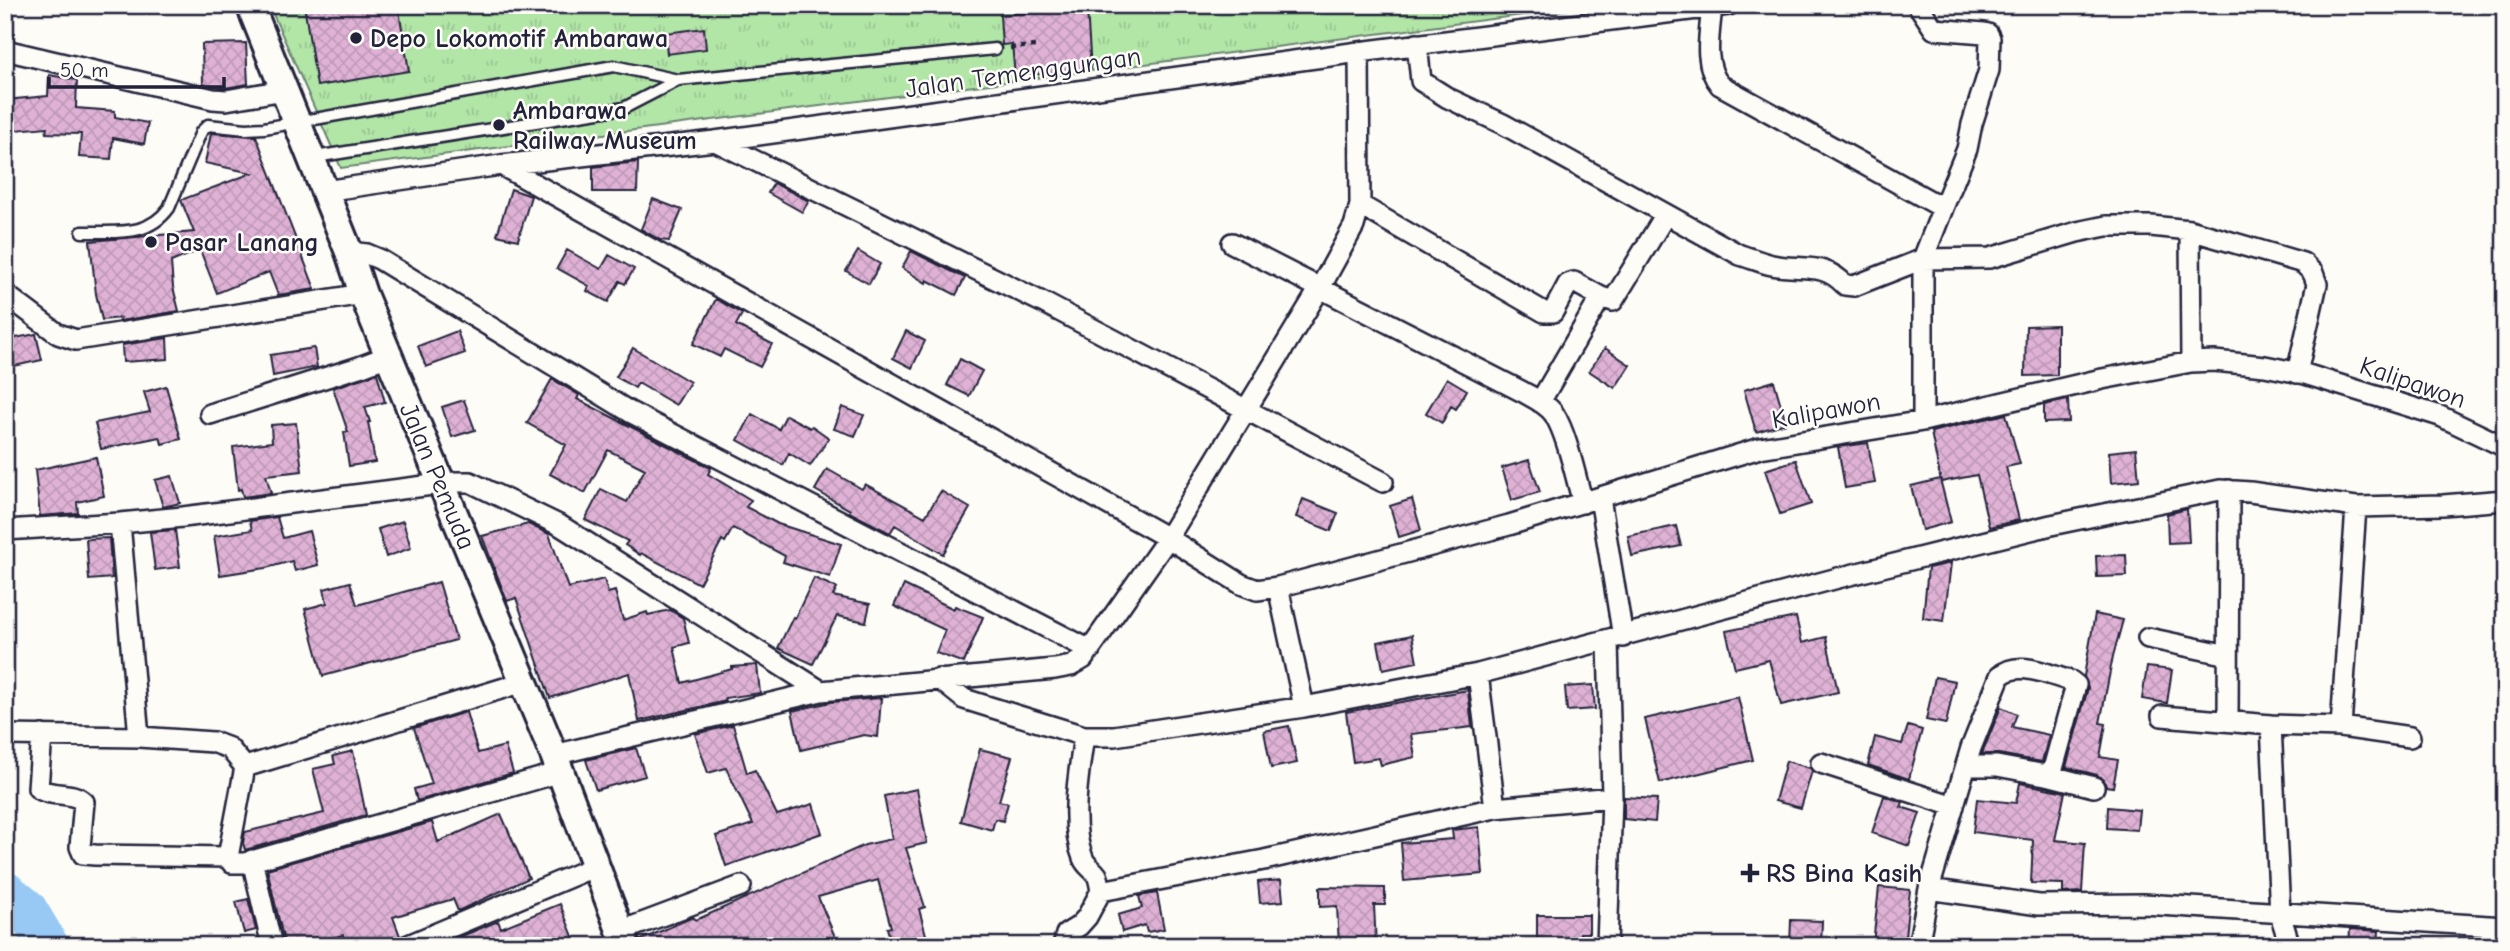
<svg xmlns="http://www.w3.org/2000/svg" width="2510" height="951" viewBox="0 0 2510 951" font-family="'Comic Neue',sans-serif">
	<defs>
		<pattern id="grass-tufts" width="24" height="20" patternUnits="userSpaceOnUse" patternTransform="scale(1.75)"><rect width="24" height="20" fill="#b2e6a7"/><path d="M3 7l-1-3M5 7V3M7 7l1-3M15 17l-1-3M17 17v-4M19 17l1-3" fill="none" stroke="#99c591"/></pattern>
		<pattern id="building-cross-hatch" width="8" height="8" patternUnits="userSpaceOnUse" patternTransform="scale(1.75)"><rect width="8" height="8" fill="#dfb2d5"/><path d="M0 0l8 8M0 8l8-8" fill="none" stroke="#bf99b8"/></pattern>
	</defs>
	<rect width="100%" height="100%" fill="#fdfcf7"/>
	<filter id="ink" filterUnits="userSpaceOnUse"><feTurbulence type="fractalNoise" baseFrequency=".0143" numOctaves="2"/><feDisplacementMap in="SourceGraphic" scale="14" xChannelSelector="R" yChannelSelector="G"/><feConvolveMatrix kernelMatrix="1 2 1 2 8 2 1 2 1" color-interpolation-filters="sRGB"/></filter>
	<g filter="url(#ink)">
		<!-- grass -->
		<path fill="url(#grass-tufts)" stroke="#6a8471" stroke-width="2" d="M 269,5 L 1600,5 L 341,168 Z"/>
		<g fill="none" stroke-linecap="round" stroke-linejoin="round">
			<!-- river -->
			<path stroke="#97c9f4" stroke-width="42" d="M 5,892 L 26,909 L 48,946"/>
		</g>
		<!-- building -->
		<path fill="url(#building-cross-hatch)" stroke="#22223b" stroke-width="2" d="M 304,5 L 398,5 L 409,71 L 317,86 Z
			M 1087,9 L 1091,70 L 1015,76 L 1012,44 L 1002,45 L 1000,15 Z
			M 704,28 L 706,49 L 667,54 L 665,33 Z
			M 246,43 L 248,84 L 225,88 L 203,84 L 202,44 Z
			M 49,75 L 77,80 L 76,108 L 115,111 L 115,117 L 148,123 L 144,144 L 113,138 L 111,159 L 79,157 L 81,134 L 46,133 L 47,127 L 5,131 L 5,100 L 48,96 Z
			M 211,133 L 256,136 L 315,289 L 278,295 L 269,272 L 217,293 L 200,250 L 171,262 L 173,287 L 179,311 L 120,321 L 120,318 L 102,320 L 96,294 L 90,241 L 194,232 L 181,200 L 252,173 L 205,163 Z
			M 638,162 L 637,192 L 593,192 L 593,167 Z
			M 774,183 L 809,201 L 802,212 L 768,193 Z
			M 511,189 L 531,196 L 518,240 L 497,235 Z
			M 653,199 L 682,210 L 669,241 L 660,240 L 641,229 Z
			M 567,250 L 601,269 L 609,255 L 634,269 L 625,284 L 620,281 L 608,302 L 587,291 L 589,286 L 557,268 Z
			M 858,251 L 880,264 L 869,284 L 846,271 Z
			M 911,251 L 965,278 L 956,295 L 927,280 L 926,283 L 902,268 Z
			M 716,299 L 742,314 L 736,325 L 772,344 L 760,367 L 724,349 L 720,357 L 693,344 Z
			M 2057,325 L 2057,375 L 2025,376 L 2026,326 Z
			M 457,331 L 465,353 L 426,367 L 418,346 Z
			M 906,331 L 925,341 L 912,368 L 893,358 Z
			M 36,334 L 42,360 L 5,368 L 5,340 Z
			M 167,338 L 168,359 L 123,362 L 122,345 Z
			M 314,348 L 317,367 L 273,376 L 270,355 Z
			M 633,348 L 690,382 L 676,405 L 638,383 L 635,388 L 616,377 Z
			M 1605,348 L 1630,365 L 1615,388 L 1589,371 Z
			M 960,359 L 982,371 L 969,396 L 947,385 Z
			M 377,373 L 385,402 L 365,407 L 370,422 L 368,422 L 375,462 L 349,466 L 344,432 L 348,432 L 333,388 Z
			M 1447,378 L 1467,390 L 1456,409 L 1451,406 L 1442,423 L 1426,413 Z
			M 552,379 L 579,395 L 577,399 L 711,468 L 708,474 L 751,500 L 746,507 L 778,524 L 841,544 L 830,577 L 783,562 L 785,556 L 733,528 L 725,542 L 722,540 L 699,584 L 641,553 L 640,555 L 625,545 L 628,541 L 585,520 L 601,489 L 627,502 L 645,469 L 608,450 L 585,493 L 550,474 L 566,445 L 527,423 Z
			M 1774,381 L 1786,423 L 1756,432 L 1744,390 Z
			M 166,386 L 181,439 L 162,444 L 160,437 L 101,449 L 95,423 L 150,412 L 144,392 Z
			M 464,400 L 475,430 L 452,437 L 442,407 Z
			M 2068,400 L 2069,422 L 2044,423 L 2044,405 Z
			M 842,407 L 864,415 L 855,436 L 834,429 Z
			M 752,414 L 779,429 L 786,415 L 810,428 L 812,426 L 829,438 L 810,466 L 789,453 L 783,465 L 738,440 Z
			M 2006,414 L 2020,464 L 2006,467 L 2019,520 L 1989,527 L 1977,475 L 1941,482 L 1931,432 Z
			M 296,423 L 302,471 L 266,475 L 271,493 L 243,497 L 241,489 L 238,490 L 233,447 L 272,442 L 271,425 Z
			M 1868,443 L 1875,483 L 1845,488 L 1838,447 Z
			M 2136,449 L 2139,480 L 2111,483 L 2109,452 Z
			M 96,457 L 104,496 L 77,502 L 78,513 L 40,516 L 35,470 Z
			M 1529,460 L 1540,492 L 1512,500 L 1502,468 Z
			M 1796,460 L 1811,504 L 1780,514 L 1765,470 Z
			M 827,469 L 862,489 L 865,484 L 925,517 L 941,491 L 970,508 L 943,554 L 895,525 L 890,533 L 849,512 L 850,510 L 815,490 Z
			M 172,476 L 180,503 L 163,507 L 155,480 Z
			M 1940,479 L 1951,522 L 1922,530 L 1911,486 Z
			M 1303,499 L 1338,513 L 1331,531 L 1296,517 Z
			M 1412,499 L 1421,530 L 1399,537 L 1390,506 Z
			M 2187,509 L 2189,542 L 2168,543 L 2167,514 Z
			M 277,517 L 283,538 L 309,531 L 318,565 L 295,571 L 292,561 L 266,568 L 220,575 L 214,536 L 252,530 L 250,521 Z
			M 403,521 L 411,548 L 386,557 L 378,529 Z
			M 528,524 L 549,534 L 568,588 L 604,579 L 608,593 L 615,591 L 623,620 L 647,612 L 648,615 L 670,610 L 683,618 L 689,643 L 674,647 L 682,683 L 732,669 L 732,667 L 757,665 L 760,693 L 725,698 L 726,701 L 639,721 L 629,673 L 550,698 L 516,598 L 507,601 L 482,536 Z
			M 1676,526 L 1681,546 L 1632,556 L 1628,536 Z
			M 175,530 L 180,567 L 155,570 L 150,532 Z
			M 109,538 L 112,578 L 89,580 L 86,539 Z
			M 2126,555 L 2127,576 L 2097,577 L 2096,556 Z
			M 1951,563 L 1944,621 L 1923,618 L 1928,568 Z
			M 814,578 L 837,588 L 833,596 L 870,604 L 866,622 L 837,616 L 813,664 L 778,648 L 793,617 L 795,618 Z
			M 350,582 L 357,605 L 439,582 L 456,640 L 323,676 L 305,609 L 327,603 L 324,589 Z
			M 904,585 L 954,609 L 955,606 L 983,617 L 964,663 L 936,653 L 945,630 L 894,606 Z
			M 2095,614 L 2123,620 L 2113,656 L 2100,723 L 2106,724 L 2100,757 L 2118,760 L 2113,787 L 2106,786 L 2103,779 L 2097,775 L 2066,767 L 2088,688 L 2084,676 Z
			M 1796,617 L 1802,643 L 1826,637 L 1838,692 L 1781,705 L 1769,660 L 1735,668 L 1726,631 Z
			M 1412,635 L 1417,662 L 1383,669 L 1378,642 Z
			M 2147,667 L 2172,670 L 2167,703 L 2142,699 Z
			M 1935,677 L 1955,681 L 1946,724 L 1926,720 Z
			M 1593,685 L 1595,709 L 1567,711 L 1565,687 Z
			M 1468,690 L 1472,727 L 1411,734 L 1415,757 L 1381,765 L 1379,758 L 1353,762 L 1346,712 Z
			M 1738,697 L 1753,760 L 1660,783 L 1645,719 Z
			M 881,698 L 878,737 L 864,735 L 801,750 L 792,711 L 831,702 Z
			M 2001,707 L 2017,714 L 2012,727 L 2049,735 L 2042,762 L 1999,754 L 1982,754 Z
			M 466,712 L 478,753 L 505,746 L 513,773 L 417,801 L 414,789 L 432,784 L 414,728 Z
			M 733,725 L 747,773 L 755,770 L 777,815 L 813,804 L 822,833 L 726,866 L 716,836 L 753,824 L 726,768 L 708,773 L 695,734 Z
			M 1289,726 L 1297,763 L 1271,768 L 1264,731 Z
			M 1908,726 L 1922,730 L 1909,779 L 1868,765 L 1875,737 L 1902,744 Z
			M 636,748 L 645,776 L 596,790 L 586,760 Z
			M 980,749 L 1012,757 L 999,801 L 1008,803 L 1003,821 L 995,819 L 992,830 L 961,821 Z
			M 353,751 L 366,815 L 245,850 L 243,843 L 245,832 L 324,813 L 313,769 L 335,764 L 333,756 Z
			M 1786,761 L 1810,768 L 1812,771 L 1801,808 L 1775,801 Z
			M 2020,783 L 2065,792 L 2055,840 L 2085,843 L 2082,892 L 2063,893 L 2063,884 L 2031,883 L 2033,840 L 1973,832 L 1977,799 L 2016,803 Z
			M 917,789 L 927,843 L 906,848 L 925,907 L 919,909 L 929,946 L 892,946 L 887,928 L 891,927 L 878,880 L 818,897 L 839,946 L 641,946 L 641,940 L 693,917 L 696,920 L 865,845 L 892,839 L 884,796 Z
			M 1884,796 L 1903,802 L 1901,807 L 1920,813 L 1909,846 L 1872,833 Z
			M 1624,797 L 1657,799 L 1655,822 L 1624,819 Z
			M 2108,807 L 2139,810 L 2137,830 L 2107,828 Z
			M 501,814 L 529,878 L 458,911 L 453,899 L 393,917 L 400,936 L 394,946 L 347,946 L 343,935 L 302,946 L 285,946 L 267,869 L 432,822 L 438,842 Z
			M 1479,827 L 1483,874 L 1404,881 L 1401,843 L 1453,839 L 1452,830 Z
			M 1281,880 L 1283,901 L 1260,903 L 1258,882 Z
			M 1320,887 L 1385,888 L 1385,905 L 1374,905 L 1376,946 L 1339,946 L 1337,906 L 1320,907 Z
			M 1879,887 L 1910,890 L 1904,946 L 1873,944 Z
			M 1157,893 L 1164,929 L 1147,932 L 1145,925 L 1122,932 L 1118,915 L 1142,908 L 1139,896 Z
			M 248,899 L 256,930 L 244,933 L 236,902 Z
			M 560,904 L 574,939 L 557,946 L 438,946 L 498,921 L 501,928 Z
			M 1537,915 L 1589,915 L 1589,933 L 1580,933 L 1580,946 L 1537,946 Z
			M 1791,920 L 1822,921 L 1821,946 L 1790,946 Z
			M 2350,929 L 2379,931 L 2378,946 L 2349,946 Z"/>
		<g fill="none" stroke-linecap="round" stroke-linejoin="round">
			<defs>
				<path id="service" d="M 315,157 L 624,108 L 678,80
					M 82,232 C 116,231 147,238 169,208 L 201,132 L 208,125 L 246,129 L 264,128 L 614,66 L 678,80 L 995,49"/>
				<path id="minor" d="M 1918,5 L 1934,29 L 1984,33 L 1988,34 L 1990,38 L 1989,70 L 1972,124 L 1967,149 L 1943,208
					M 1712,6 C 1710,32 1702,64 1720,85 L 1943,208 L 1923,259 L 1923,421
					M 1417,44 L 1421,81 L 1448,98 L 1503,124 L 1740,255 C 1751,258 1762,263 1772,265 C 1801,271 1823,261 1845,285 L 1854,286 L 1923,259 L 1990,258 L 2077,232 L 2106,226 L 2151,226 L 2190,230 L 2303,263 L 2313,273 L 2317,284 L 2297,373
					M 5,50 L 213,99 L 226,100 L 284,90
					M 715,141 L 1046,304 L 1383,482
					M 501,165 L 1168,538 L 1241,584 L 1257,590 L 1278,587 L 1509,525 L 1760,448 L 1923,421 L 2102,379 L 2191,362 L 2214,361 L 2265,366 L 2305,374 L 2440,416 L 2505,447
					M 324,191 L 501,165 L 715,141 L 1359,52 L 1729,5
					M 1360,205 L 1544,312 L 1553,312 L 1568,284 L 1574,282 L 1601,297 L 1540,402
					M 2190,230 L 2191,362
					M 1232,243 L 1523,392 C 1534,398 1547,404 1554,414 C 1567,434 1576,479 1583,503
					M 349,252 L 367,254 L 379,259 L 630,412 L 1090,650
					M 5,294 L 58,334 L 76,340 L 363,294
					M 1601,297 L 1613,301 L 1666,214
					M 210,414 L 359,367 L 388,356
					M 1600,498 L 1623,637
					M 120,523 L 139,737
					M 5,530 L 120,523 L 183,517 L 456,482 L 470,482 L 561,526 L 821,691
					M 1278,587 L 1304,707
					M 2148,638 L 2228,655
					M 1478,674 L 1495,808
					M 939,679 L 964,699 L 1084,736 L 1114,736 L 1304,707 L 1478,674 L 1838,578 L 2051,525 L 2220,490 L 2250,492 L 2356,507 L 2443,505 L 2505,500
					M 2162,716 L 2271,725
					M 2228,721 L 2229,490
					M 2341,727 L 2356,507
					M 5,735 L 139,737 L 213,742 L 229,748 L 245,767 L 228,857
					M 42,735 L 38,788 C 51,798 72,790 84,802 L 80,847 L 83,854 L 95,855 L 228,857 L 232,863 L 245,863 L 561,772
					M 1084,736 C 1079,771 1069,824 1083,858 C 1086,866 1092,868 1097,875 C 1099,879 1100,886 1101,891
					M 554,755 L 821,691 L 1055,669 L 1071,666 L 1083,659 L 1168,538 L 1320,288 L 1354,226 L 1360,205 L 1359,52
					M 1821,763 L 1954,806
					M 245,767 L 524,682
					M 2051,776 L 2094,787
					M 252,860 L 272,946
					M 1929,889 L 2039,905 L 2144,904 L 2505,927
					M 621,931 L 741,886
					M 406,946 L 596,866
					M 1063,946 L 1066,934 L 1079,926 L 1087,917 L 1101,891 L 1264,860 L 1495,808 L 1612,797
					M 1607,946 L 1612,797 L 1608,641
					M 1918,946 L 1929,889 L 1971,748 L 2000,676 C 2018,659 2049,675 2071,681 L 2076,685 L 2051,776 L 1997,766 L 1967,766
					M 2290,946 L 2280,914 L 2271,725 L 2341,727 L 2410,737"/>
				<path id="secondary" d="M 250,5 L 349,252 L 363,294 L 554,755 L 626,946"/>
			</defs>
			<!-- service casing -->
			<use href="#service" stroke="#22223b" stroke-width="15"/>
			<!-- minor casing -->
			<use href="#minor" stroke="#22223b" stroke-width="24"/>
			<!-- secondary casing -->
			<use href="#secondary" stroke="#22223b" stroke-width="32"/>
			<!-- path -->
			<path stroke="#22223b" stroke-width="4.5" stroke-dasharray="5 5" stroke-linecap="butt" d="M 1010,48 L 1035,46 L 1037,42"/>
			<!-- service -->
			<use href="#service" stroke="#fdfcf7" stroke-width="10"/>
			<!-- minor -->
			<use href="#minor" stroke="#fdfcf7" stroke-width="19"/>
			<!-- secondary -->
			<use href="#secondary" stroke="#fdfcf7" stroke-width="26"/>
		</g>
	</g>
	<!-- markers -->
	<g fill="#22223b" stroke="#fdfcf7" stroke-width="2.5">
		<circle cx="356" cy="38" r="7"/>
		<circle cx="499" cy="125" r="7"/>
		<circle cx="151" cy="242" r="7"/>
		<path d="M1746.5 862.5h7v7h7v7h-7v7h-7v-7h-7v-7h7z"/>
	</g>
	<g text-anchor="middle" stroke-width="5" stroke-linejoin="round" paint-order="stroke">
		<!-- poi labels -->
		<g font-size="26" font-weight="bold" fill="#22223b" stroke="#fdfcf7" text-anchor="start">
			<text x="370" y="47">Depo Lokomotif Ambarawa</text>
			<text x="513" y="119">Ambarawa<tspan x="513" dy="30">Railway Museum</tspan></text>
			<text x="165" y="251">Pasar Lanang</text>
			<text x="1766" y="882">RS Bina Kasih</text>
		</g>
		<!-- street labels -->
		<g font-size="26" fill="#22223b" stroke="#fdfcf7">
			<text transform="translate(1023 72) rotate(-8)" y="9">Jalan Temenggungan</text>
			<text transform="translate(2413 382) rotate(19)" y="9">Kalipawon</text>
			<text transform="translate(1826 410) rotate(-10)" y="9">Kalipawon</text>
			<text transform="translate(438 476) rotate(67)" y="9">Jalan Pemuda</text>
		</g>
	</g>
	<!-- margin -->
	<rect width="2510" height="951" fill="none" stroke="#fdfcf7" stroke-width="28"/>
	<rect x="14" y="14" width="2482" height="923" fill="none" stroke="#22223b" stroke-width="2.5" filter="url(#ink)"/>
	<!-- scale -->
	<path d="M49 77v10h175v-10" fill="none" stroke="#22223b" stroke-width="3.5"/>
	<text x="60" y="77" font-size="21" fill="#22223b" stroke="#fdfcf7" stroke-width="5" paint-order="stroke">50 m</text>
</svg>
